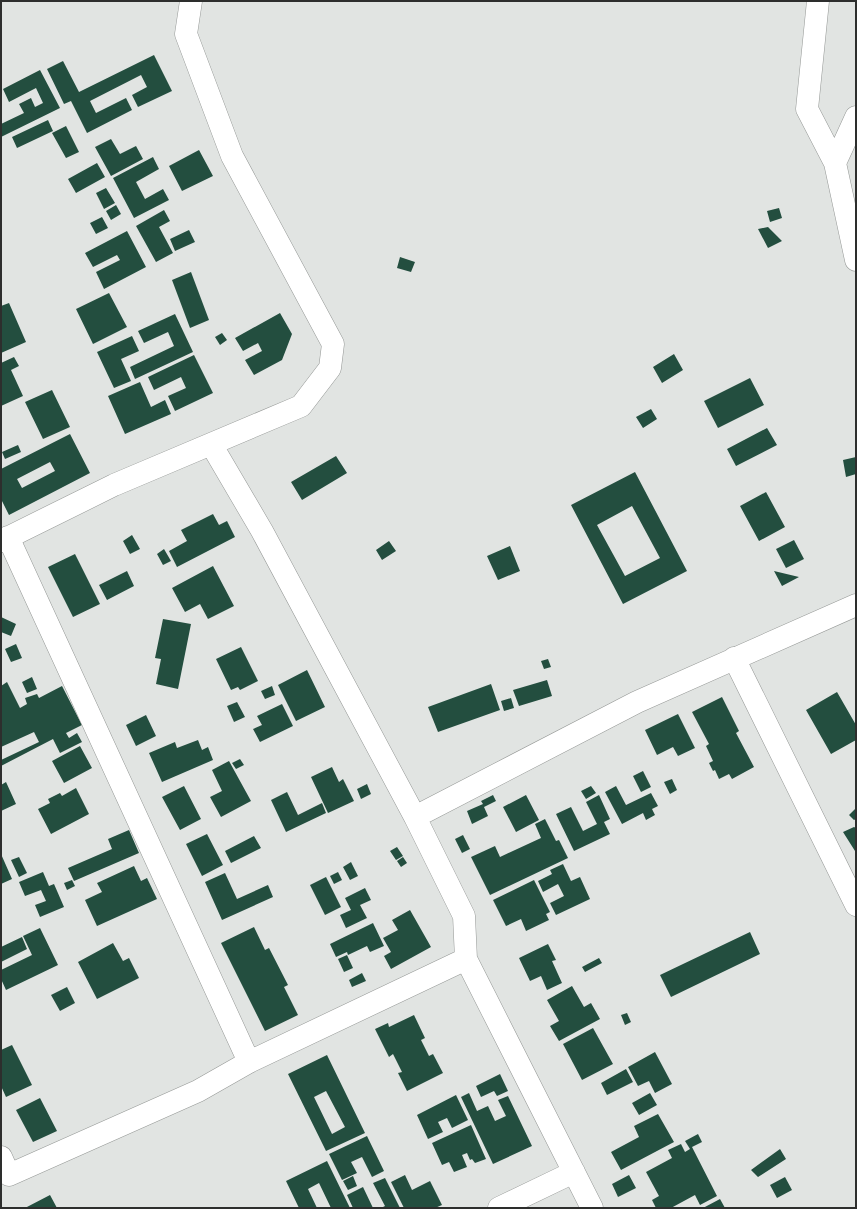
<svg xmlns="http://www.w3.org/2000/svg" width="857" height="1209" viewBox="0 0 857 1209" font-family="Signika,sans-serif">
	<rect width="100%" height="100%" fill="#e1e4e2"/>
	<!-- building -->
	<path fill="#234e3f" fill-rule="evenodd" d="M 154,55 L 172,91 L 138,107 L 132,95 L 147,87 L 141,75 L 90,101 L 96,113 L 126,98 L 132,110 L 87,133 L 71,101 L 64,104 L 47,69 L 63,61 L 79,92 Z
		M 40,70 L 60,108 L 1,137 L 1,124 L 24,113 L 19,104 L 31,98 L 35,107 L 43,103 L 36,88 L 9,102 L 3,89 Z
		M 48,120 L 53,131 L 17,148 L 12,137 Z
		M 66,126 L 79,152 L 66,158 L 52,133 Z
		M 111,139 L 120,154 L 136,146 L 143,159 L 111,176 L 95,147 Z
		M 199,150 L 213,176 L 182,191 L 169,166 Z
		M 153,157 L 159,169 L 136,182 L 145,199 L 163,189 L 169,200 L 134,218 L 113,178 Z
		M 97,163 L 105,177 L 76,193 L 68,179 Z
		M 106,188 L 115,203 L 104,209 L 96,193 Z
		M 116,205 L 121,214 L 111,220 L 106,211 Z
		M 779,208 L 782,218 L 770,222 L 767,211 Z
		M 164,210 L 170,221 L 159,227 L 173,253 L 156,262 L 136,226 Z
		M 102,217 L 108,228 L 96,234 L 90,223 Z
		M 768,227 L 782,241 L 768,248 L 758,229 Z
		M 189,230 L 195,242 L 175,251 L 170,239 Z
		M 127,231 L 146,267 L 104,289 L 96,272 L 120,260 L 117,255 L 93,267 L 85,253 Z
		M 400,257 L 415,262 L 411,272 L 397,268 Z
		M 191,272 L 209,320 L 190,328 L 172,280 Z
		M 109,293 L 127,327 L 93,344 L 76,309 Z
		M 9,303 L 26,342 L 1,353 L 1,306 Z
		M 280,313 L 292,334 L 282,360 L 254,375 L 245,360 L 262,351 L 258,343 L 243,351 L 235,338 Z
		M 175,314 L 193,352 L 135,379 L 130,367 L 174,346 L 168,332 L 144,343 L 138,331 Z
		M 222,333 L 227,340 L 220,345 L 215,337 Z
		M 132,336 L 139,351 L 121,359 L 131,381 L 114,388 L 97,352 Z
		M 674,354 L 683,370 L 662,383 L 653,367 Z
		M 194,355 L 213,393 L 175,411 L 168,396 L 186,388 L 181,377 L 154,390 L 148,377 Z
		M 14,357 L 19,366 L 11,370 L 23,396 L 1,406 L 1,363 Z
		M 750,378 L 764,405 L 718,428 L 704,401 Z
		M 140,382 L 151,407 L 165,400 L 171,414 L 125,434 L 108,396 Z
		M 52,390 L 70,427 L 43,439 L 25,402 Z
		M 651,409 L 657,419 L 643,428 L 636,417 Z
		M 767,428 L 777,445 L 736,466 L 727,449 Z
		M 70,434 L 90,473 L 9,515 L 1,499 L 1,469 ZM 50,462 L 55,471 L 22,488 L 17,479 Z
		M 18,445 L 21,452 L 5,459 L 2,452 Z
		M 336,456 L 347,473 L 302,500 L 291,482 Z
		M 856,457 L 856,474 L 846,477 L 843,460 Z
		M 635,472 L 687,571 L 623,604 L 571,505 ZM 632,506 L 660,558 L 625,576 L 597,525 Z
		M 766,492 L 785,527 L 759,541 L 740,506 Z
		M 213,514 L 219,525 L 227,521 L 235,537 L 177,567 L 169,551 L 187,541 L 181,530 Z
		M 132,535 L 140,549 L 130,554 L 123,541 Z
		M 794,540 L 804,559 L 786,568 L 776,549 Z
		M 389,541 L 396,551 L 382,560 L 376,550 Z
		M 510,546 L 520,571 L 498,580 L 487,556 Z
		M 164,549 L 171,561 L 163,565 L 157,554 Z
		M 75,554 L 100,604 L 73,617 L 48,567 Z
		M 213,566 L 234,606 L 208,619 L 200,604 L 185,612 L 172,588 Z
		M 127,571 L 134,586 L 107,600 L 99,585 Z
		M 774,571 L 799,577 L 782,586 Z
		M 1,617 L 16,624 L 11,636 L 1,632 Z
		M 163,619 L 191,624 L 178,689 L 156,684 L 161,659 L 155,658 Z
		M 16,644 L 22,658 L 11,662 L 5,649 Z
		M 241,647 L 258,681 L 240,690 L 238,687 L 231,690 L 216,659 Z
		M 548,659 L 551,667 L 544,669 L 541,661 Z
		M 307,670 L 325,707 L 296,721 L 278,685 Z
		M 32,677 L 37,689 L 27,693 L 22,682 Z
		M 547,680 L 552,696 L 519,706 L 513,690 Z
		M 7,682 L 20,708 L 27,704 L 25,698 L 37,694 L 39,698 L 62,686 L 82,725 L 66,733 L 69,738 L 77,733 L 82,742 L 60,753 L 53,739 L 1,766 L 1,760 L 39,742 L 34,732 L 1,747 L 1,686 Z
		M 491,684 L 500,710 L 438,732 L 428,707 Z
		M 272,686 L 275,695 L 265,699 L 261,691 Z
		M 837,692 L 856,725 L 856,740 L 831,754 L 806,710 Z
		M 722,697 L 739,731 L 736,733 L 754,767 L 732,779 L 729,774 L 719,779 L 715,770 L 713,771 L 709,763 L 713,761 L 706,746 L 709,744 L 692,712 Z
		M 511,698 L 514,708 L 504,711 L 501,701 Z
		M 237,702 L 245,717 L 234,722 L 227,706 Z
		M 282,704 L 293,726 L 260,742 L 253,729 L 262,725 L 257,716 Z
		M 678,714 L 695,748 L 678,756 L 673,747 L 657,755 L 645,730 Z
		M 146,715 L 156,736 L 136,746 L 126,725 Z
		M 198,740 L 202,750 L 208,747 L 213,760 L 162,782 L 149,753 L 175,742 L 177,748 Z
		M 80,746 L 92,768 L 64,783 L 52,761 Z
		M 240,759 L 244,765 L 236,769 L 232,763 Z
		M 229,761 L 251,801 L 221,817 L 210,797 L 222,791 L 212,770 Z
		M 332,767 L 339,782 L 343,779 L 354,801 L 328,813 L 311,777 Z
		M 643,771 L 651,787 L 641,792 L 633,776 Z
		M 672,779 L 677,790 L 670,794 L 664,782 Z
		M 6,782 L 16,804 L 1,811 L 1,785 Z
		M 367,784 L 371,794 L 361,799 L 357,789 Z
		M 184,786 L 201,819 L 180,830 L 162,797 Z
		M 591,786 L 596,793 L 586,799 L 581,791 Z
		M 616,786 L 626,805 L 651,793 L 658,806 L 652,809 L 655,815 L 646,820 L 643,813 L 622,824 L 605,792 Z
		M 76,788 L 89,814 L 51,834 L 38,809 L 50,803 L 48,799 L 60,793 L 62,796 Z
		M 287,792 L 298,815 L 322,803 L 326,813 L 286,832 L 271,800 Z
		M 493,795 L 496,801 L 484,807 L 488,816 L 472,824 L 467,811 L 483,804 L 481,801 Z
		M 526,795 L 539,820 L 516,832 L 503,807 Z
		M 599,795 L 610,819 L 604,822 L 610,834 L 574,851 L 556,814 L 571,807 L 583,831 L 597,824 L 586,802 Z
		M 856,808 L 856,819 L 854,820 L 849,815 Z
		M 545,819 L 556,841 L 559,840 L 568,858 L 490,895 L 471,857 L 495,846 L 500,857 L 541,838 L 535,824 Z
		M 854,827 L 856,828 L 855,851 L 843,832 Z
		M 129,830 L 139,853 L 74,881 L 68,868 L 112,849 L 108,839 Z
		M 207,834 L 223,865 L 202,876 L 186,844 Z
		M 463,835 L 470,849 L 462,853 L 455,839 Z
		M 254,836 L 261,848 L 231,863 L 225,851 Z
		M 397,847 L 403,856 L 396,860 L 390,851 Z
		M 1,854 L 12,879 L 1,884 Z
		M 19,857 L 27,873 L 19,877 L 11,860 Z
		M 403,857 L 407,863 L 401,867 L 397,861 Z
		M 351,862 L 358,876 L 350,880 L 343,867 Z
		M 563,864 L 571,881 L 580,877 L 590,899 L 556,915 L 550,903 L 564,896 L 558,884 L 543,892 L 538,881 L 552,874 L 550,870 Z
		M 134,866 L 141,881 L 147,878 L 157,899 L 97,926 L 85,900 L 102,892 L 97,883 Z
		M 43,872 L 49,886 L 54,884 L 64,907 L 40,917 L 35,905 L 46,901 L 41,890 L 25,896 L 19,882 Z
		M 338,872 L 342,880 L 334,884 L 330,876 Z
		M 225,873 L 237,899 L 268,885 L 273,897 L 222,920 L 205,882 Z
		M 326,877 L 341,907 L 325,915 L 310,885 Z
		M 72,880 L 75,886 L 67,890 L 64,883 Z
		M 534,880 L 550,912 L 546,914 L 549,920 L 526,931 L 521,919 L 506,926 L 493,900 Z
		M 365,888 L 371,900 L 360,905 L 367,918 L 346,928 L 340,915 L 351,910 L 345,898 Z
		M 410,910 L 431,947 L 391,969 L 384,956 L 391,952 L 383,938 L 398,930 L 392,920 Z
		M 373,923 L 384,946 L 370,952 L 367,946 L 348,955 L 347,952 L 336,957 L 330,944 Z
		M 254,927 L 265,950 L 269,948 L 288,985 L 284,987 L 298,1015 L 265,1031 L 221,943 Z
		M 40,928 L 58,965 L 6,990 L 1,979 L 1,970 L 32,955 L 23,936 Z
		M 750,932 L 760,954 L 671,997 L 660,975 Z
		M 22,937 L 27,949 L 1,962 L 1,947 Z
		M 113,943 L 123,961 L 129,958 L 139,978 L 97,999 L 78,962 Z
		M 548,944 L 556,960 L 552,961 L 562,983 L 547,990 L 541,976 L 530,981 L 519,958 Z
		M 347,955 L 353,968 L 344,972 L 338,959 Z
		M 599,958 L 602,963 L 585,972 L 582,967 Z
		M 362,973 L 366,981 L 352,987 L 349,980 Z
		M 572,986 L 584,1007 L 591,1003 L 600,1019 L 559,1041 L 550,1026 L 559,1021 L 547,1000 Z
		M 67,987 L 75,1003 L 60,1011 L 51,995 Z
		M 627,1013 L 631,1022 L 625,1025 L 621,1015 Z
		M 414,1015 L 425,1038 L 421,1040 L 429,1056 L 433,1054 L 443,1073 L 407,1091 L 398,1073 L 402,1072 L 393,1054 L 389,1057 L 375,1029 L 388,1023 L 389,1027 Z
		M 593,1028 L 613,1064 L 582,1080 L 563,1044 Z
		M 12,1045 L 32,1085 L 6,1097 L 1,1086 L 1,1050 Z
		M 655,1052 L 672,1084 L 655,1093 L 649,1081 L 638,1086 L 628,1067 Z
		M 327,1055 L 365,1133 L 326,1151 L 288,1074 ZM 326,1091 L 345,1127 L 332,1134 L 314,1097 Z
		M 626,1069 L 633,1082 L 607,1095 L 601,1083 Z
		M 500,1074 L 508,1091 L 497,1096 L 494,1091 L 481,1097 L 476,1086 Z
		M 469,1093 L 477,1111 L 488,1106 L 495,1121 L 506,1116 L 498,1100 L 508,1096 L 532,1146 L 493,1164 L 461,1097 Z
		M 650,1093 L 657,1105 L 639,1115 L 632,1103 Z
		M 456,1095 L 468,1120 L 452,1128 L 447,1118 L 438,1122 L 443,1132 L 428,1139 L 417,1115 Z
		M 40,1098 L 57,1131 L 33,1142 L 16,1110 Z
		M 658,1114 L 674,1142 L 621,1170 L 611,1152 L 639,1137 L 634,1126 Z
		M 471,1125 L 486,1159 L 475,1163 L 472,1159 L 470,1160 L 467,1153 L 462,1155 L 467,1167 L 454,1172 L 449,1162 L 442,1165 L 432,1143 Z
		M 698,1134 L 702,1142 L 692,1147 L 717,1196 L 700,1205 L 695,1195 L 671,1208 L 656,1208 L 652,1200 L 659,1196 L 646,1172 L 672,1158 L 668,1150 L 681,1144 L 685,1152 L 690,1149 L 685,1141 Z
		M 367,1136 L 384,1171 L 372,1177 L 362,1157 L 351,1162 L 357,1173 L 342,1180 L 329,1154 Z
		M 780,1149 L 786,1159 L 758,1177 L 751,1170 Z
		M 327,1161 L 350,1208 L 331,1208 L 319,1183 L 308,1189 L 317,1208 L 299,1208 L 286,1181 Z
		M 405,1175 L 412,1190 L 430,1181 L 442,1205 L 435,1208 L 404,1208 L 391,1182 Z
		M 629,1175 L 636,1188 L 618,1197 L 612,1184 Z
		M 353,1176 L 357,1186 L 348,1190 L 343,1181 Z
		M 785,1177 L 792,1190 L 777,1198 L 770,1185 Z
		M 385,1178 L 400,1208 L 381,1208 L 385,1206 L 373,1183 Z
		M 363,1187 L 373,1208 L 353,1208 L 347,1195 Z
		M 50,1195 L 57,1208 L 25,1208 Z
		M 720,1199 L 725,1208 L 703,1208 Z"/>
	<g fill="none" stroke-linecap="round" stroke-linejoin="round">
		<defs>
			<path id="minor" d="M 818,1 L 807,109 L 835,163 L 856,260
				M 835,163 L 856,117
				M 211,444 L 262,531 L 415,817 L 464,916 L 466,959 L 592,1208
				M 8,537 L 249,1062
				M 1,541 L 114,485 L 301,406 L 330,368 L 333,344 L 232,156 L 186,34 L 191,1
				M 734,658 L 856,905
				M 415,817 L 637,702 L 856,605
				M 1,1157 L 9,1175 L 198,1091 L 249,1062 L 466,959
				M 499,1208 L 574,1172"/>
		</defs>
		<!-- minor casing -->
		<use href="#minor" stroke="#959896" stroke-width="23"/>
		<!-- minor -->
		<use href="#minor" stroke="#fff" stroke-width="22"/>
	</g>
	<!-- border -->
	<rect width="857" height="1209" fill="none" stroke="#2d2e2d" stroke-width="4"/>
</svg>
